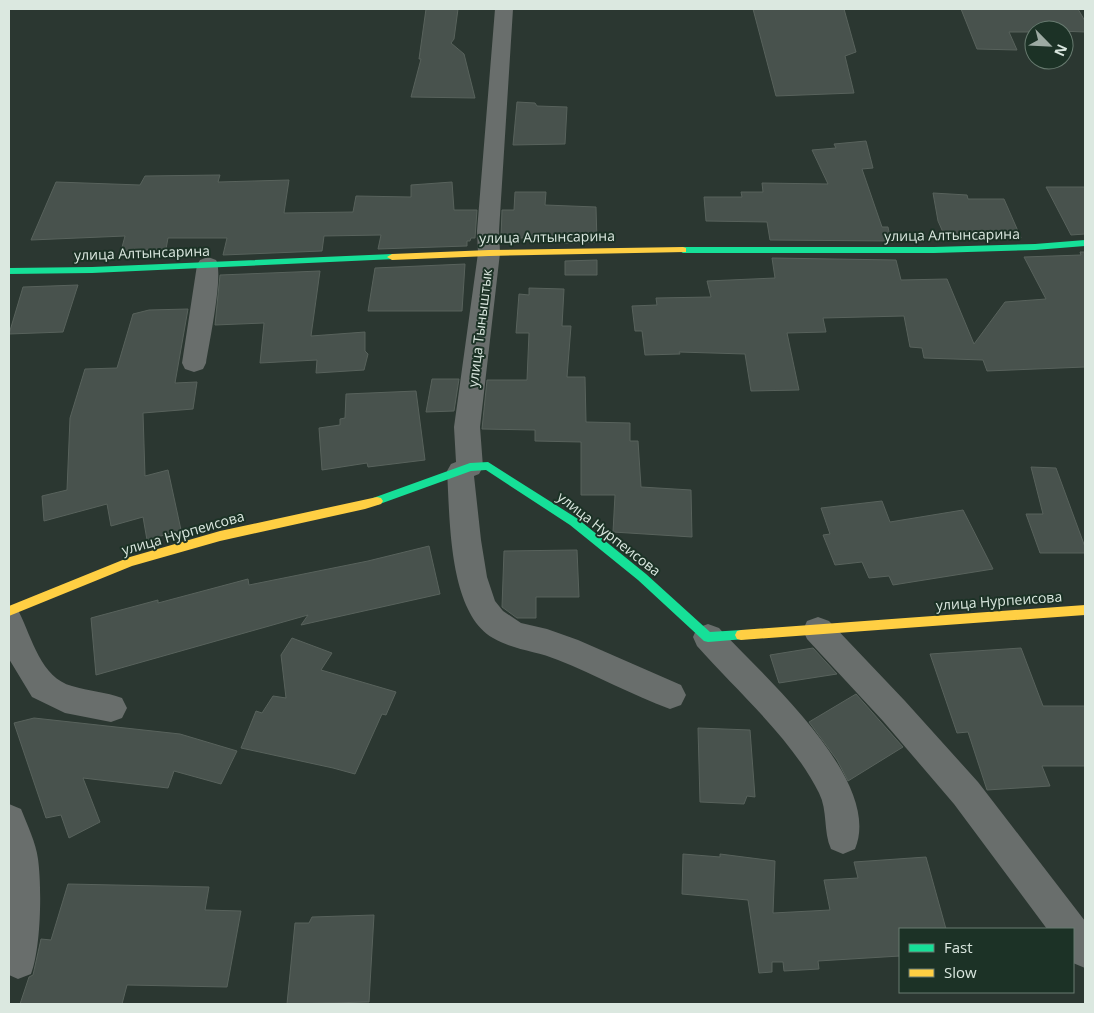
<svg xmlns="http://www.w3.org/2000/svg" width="1094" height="1013" viewBox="0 0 1094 1013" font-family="'Open Sans',sans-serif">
	<rect width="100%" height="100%" fill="#2b3731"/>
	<!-- building -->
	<path fill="#48524d" stroke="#58625c" d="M 426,9 L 458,9 L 454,39 L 451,43 L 464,54 L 475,98 L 411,97 L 421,59 L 419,59 Z
		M 753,9 L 844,9 L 856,52 L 845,56 L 854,93 L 776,96 Z
		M 961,9 L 1078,9 L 1085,21 L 1085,32 L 1034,30 L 1034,32 L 1009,32 L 1017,50 L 977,49 Z
		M 517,102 L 535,103 L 537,106 L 567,107 L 565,144 L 513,145 Z
		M 866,141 L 873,168 L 862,169 L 882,227 L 888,227 L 891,241 L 770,240 L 767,222 L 706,221 L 704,197 L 742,197 L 741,192 L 763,192 L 762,183 L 828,184 L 812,150 L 836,148 L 834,144 Z
		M 220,175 L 218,182 L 289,180 L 284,213 L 353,212 L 356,196 L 411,197 L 411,185 L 452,182 L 454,210 L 477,210 L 475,238 L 471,238 L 470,241 L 467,241 L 467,246 L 378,249 L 381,235 L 324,236 L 322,251 L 223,255 L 227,238 L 168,238 L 166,249 L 121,251 L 125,236 L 31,240 L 56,182 L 140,185 L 145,176 Z
		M 1046,187 L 1085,187 L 1085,234 L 1071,235 Z
		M 515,192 L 546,192 L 545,205 L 596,207 L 597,242 L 564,243 L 564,241 L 540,238 L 501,238 L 502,210 L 514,210 Z
		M 933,193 L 967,195 L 968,199 L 1004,199 L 1021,238 L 946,239 L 938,221 Z
		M 1080,252 L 1085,252 L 1085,367 L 987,371 L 983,360 L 924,358 L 922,348 L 910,347 L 904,316 L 823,318 L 826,332 L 787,333 L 799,390 L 751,391 L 745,354 L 679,352 L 680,354 L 645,355 L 642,331 L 635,331 L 632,306 L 657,305 L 656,298 L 711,297 L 707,281 L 775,278 L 772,258 L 896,260 L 901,280 L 947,279 L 974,344 L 1005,302 L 1046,299 L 1024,257 L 1081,255 Z
		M 597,260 L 597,275 L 565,275 L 565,261 Z
		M 465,264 L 462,311 L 368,311 L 375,268 Z
		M 320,271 L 311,336 L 365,332 L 365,351 L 368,354 L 364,370 L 316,373 L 317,360 L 260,363 L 264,323 L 215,325 L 220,275 Z
		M 78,285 L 63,332 L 9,334 L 23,287 Z
		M 529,288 L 564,289 L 562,326 L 571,326 L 567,377 L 585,377 L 586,422 L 630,423 L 630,441 L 638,441 L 641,487 L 691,490 L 692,537 L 613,532 L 615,495 L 581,495 L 581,442 L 535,441 L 535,430 L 482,429 L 487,380 L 527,380 L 529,333 L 516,333 L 519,294 L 529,295 Z
		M 188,309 L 175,383 L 197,382 L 193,409 L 143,413 L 145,476 L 168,470 L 181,530 L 147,540 L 143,517 L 111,526 L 107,504 L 44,521 L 42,496 L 67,490 L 70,418 L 85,369 L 117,368 L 133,314 L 149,310 Z
		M 432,379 L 459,379 L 454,411 L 426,412 Z
		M 416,391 L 425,460 L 368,467 L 367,463 L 322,470 L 319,428 L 340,425 L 340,419 L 345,418 L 346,394 Z
		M 1031,467 L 1056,468 L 1085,547 L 1085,553 L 1040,553 L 1026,514 L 1043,514 Z
		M 882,501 L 890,522 L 963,510 L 993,569 L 893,585 L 889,576 L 869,578 L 862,562 L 835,565 L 823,535 L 830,534 L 821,508 Z
		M 429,546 L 440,594 L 301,625 L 308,615 L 96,675 L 91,618 L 158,600 L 158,603 L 248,579 L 249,585 L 368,561 Z
		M 577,550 L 579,597 L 536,597 L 536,618 L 517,618 L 502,607 L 504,551 Z
		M 292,638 L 332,653 L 321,670 L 396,692 L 386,715 L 382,714 L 355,774 L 333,768 L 241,748 L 256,711 L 262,713 L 273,696 L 286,698 L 281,655 Z
		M 813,648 L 837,674 L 779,683 L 770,655 Z
		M 1021,648 L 1043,706 L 1085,706 L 1085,766 L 1042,766 L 1050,786 L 987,790 L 968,732 L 957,733 L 930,654 Z
		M 856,694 L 903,747 L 848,781 L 837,760 L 809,722 Z
		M 34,718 L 180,734 L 237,751 L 221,784 L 174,771 L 168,788 L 83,778 L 100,822 L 69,838 L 61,815 L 46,818 L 14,723 Z
		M 698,728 L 750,730 L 755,797 L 747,796 L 744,804 L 700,802 Z
		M 683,854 L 720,857 L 720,854 L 775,861 L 773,913 L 830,910 L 824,880 L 858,878 L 854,862 L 926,857 L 946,929 L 900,929 L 900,956 L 818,961 L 819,969 L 784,971 L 783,962 L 772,962 L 772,972 L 759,973 L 748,900 L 682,894 Z
		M 68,884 L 209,887 L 205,910 L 241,911 L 227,987 L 127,985 L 122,1004 L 20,1004 L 29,977 L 33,975 L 41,939 L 51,940 Z
		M 374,915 L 369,1002 L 287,1004 L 295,923 L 309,923 L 312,917 Z"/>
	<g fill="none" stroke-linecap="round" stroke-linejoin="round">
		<!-- street -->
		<path fill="#696e6c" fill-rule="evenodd" d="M 495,9 L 513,9 L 499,231 L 500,253 L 480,427 L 483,467 L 479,474 L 474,476 L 481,540 L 487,577 L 495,601 L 503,611 L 521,623 L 547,629 L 578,640 L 681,685 L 686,695 L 681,705 L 670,709 C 632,695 596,675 558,660 C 537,651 513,650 493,638 C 448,612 450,517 447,471 L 451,464 L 456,462 L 454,427 L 478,253 L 477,231 Z
			M 208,257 L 216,260 C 224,273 209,344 206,363 L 203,369 L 194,372 L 185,369 L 182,363 L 197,265 L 200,260 Z
			M 9,608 L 19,612 C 32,638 41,678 72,686 C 89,691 106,692 122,698 L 127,708 L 122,718 L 111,722 L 65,713 L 32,697 L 9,659 Z
			M 818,617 L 829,621 L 905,701 L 978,782 L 1085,921 L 1085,968 L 1073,963 L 1073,929 L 1047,929 L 954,804 L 883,721 L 807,639 L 803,630 L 807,621 Z
			M 708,624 L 719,628 C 761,674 884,780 855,849 L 843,854 L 831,849 C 823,831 828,811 819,793 C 793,740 737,691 697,646 L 693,637 L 697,628 Z
			M 9,804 L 21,809 C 27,824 36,843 38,859 C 42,888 41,948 31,974 L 18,979 L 9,975 Z"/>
		<!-- fast -->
		<path fill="#16e098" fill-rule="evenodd" d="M 1085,240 L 1085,246 L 1035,250 L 934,253 L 683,253 L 678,250 L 683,247 L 934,247 L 1035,244 Z
			M 392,254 L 395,255 L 395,259 L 92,273 L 9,274 L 9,268 L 92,267 Z
			M 488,462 L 578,519 L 646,574 L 710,632 L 741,630 L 745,631 L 747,635 L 745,639 L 708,642 L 704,641 L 638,580 L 570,525 L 486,470 L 471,471 L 377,505 L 373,504 L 371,501 L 373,498 L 470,463 Z"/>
		<!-- slow -->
		<path fill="#ffcf43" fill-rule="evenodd" d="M 683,247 L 686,248 L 686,252 L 489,256 L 392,260 L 387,257 L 392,254 L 489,250 Z
			M 377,497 L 381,498 L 383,501 L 381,504 L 365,509 L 220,541 L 132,566 L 9,616 L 9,606 L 130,557 L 220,531 Z
			M 1085,605 L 1085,615 L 741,640 L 737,639 L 735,635 L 737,631 L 741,630 Z"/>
	</g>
	<g text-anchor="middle" stroke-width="4" stroke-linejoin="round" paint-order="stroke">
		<!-- street labels -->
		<g font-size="14" fill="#dbe8e0" stroke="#1c3226">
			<text transform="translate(952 235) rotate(-1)" y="5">улица Алтынсарина</text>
			<text transform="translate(547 237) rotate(-1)" y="5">улица Алтынсарина</text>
			<text transform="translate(142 253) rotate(-2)" y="5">улица Алтынсарина</text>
			<text transform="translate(480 328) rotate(-83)" y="5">улица Тыныштык</text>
			<text transform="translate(183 533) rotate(-16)" y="5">улица Нурпеисова</text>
			<text transform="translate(609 534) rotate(38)" y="5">улица Нурпеисова</text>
			<text transform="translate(999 601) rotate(-4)" y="5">улица Нурпеисова</text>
		</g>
	</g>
	<!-- border -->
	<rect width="1094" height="1013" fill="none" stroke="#dbe8e0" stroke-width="20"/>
	<!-- legend -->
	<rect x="899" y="928" width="175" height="65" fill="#1c3226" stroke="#687b70"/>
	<rect x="909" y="944" width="25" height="8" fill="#16e098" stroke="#687b70"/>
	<text x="944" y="953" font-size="15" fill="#dbe8e0">Fast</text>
	<rect x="909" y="969" width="25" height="8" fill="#ffcf43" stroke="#687b70"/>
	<text x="944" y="978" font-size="15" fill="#dbe8e0">Slow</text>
	<!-- north arrow -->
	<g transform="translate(1049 45) rotate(114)"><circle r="24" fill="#1c3226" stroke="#687b70"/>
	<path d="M0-4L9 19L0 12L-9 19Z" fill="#9daaa3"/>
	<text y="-8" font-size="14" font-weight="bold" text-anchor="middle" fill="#dbe8e0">N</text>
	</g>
</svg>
